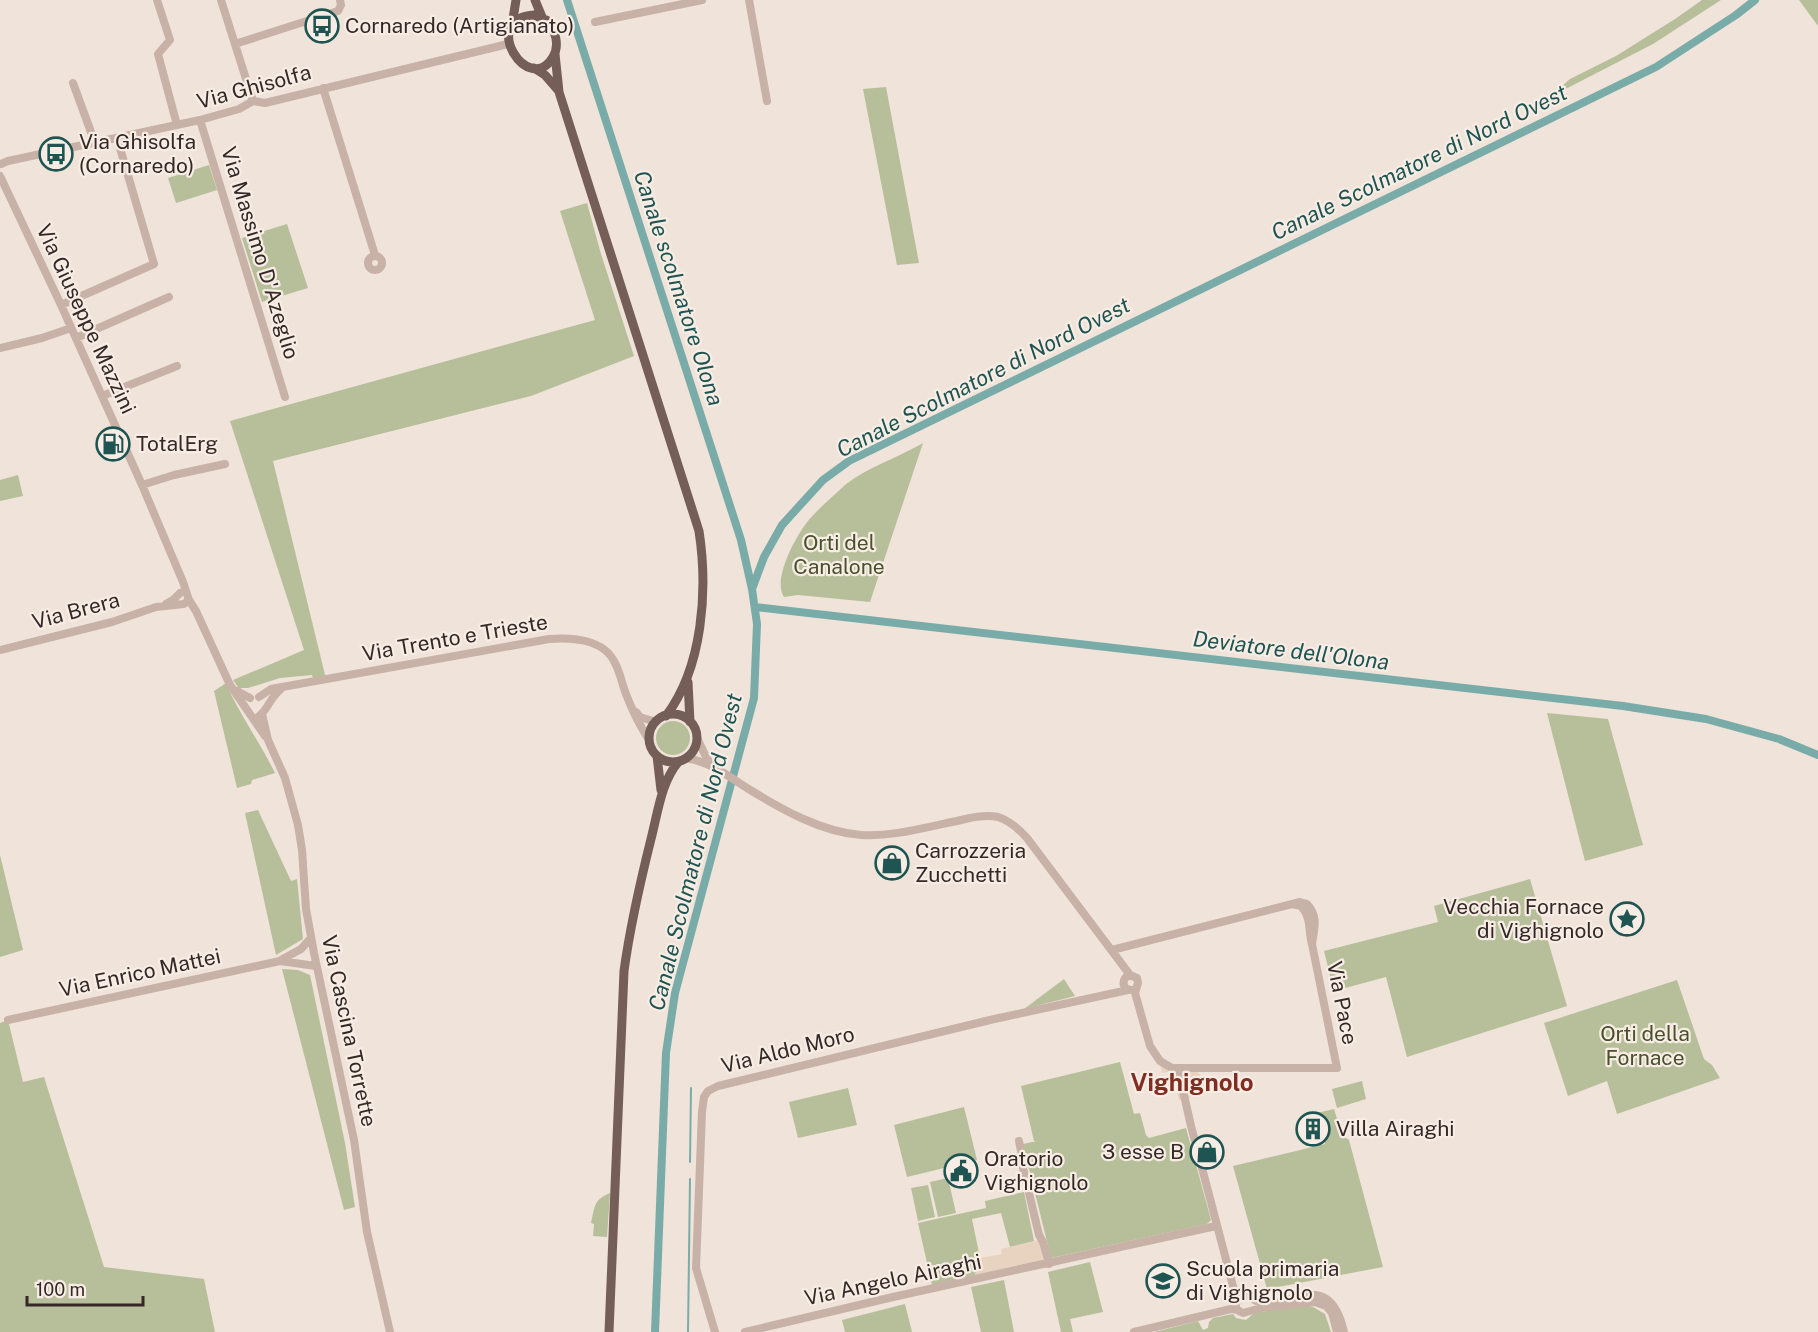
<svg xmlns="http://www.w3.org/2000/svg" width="1818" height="1332" viewBox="0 0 1818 1332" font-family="'Public Sans',sans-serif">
	<rect width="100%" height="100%" fill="#f0e3d9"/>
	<!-- green -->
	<path fill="#b6bf9a" d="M 1702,0 L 1721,0 L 1653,44 L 1550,97 L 1570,79 L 1616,56 L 1675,19 Z
		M 1799,0 L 1818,0 L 1818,26 Z
		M 886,87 L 919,263 L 897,265 L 863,89 Z
		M 209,165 L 217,190 L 176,203 L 168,178 Z
		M 587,203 L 601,254 L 634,356 L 531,396 L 273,461 L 326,679 L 314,681 L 312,675 L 280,678 L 248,688 L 241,688 L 240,690 L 233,680 L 304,650 L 230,421 L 595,320 L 560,211 Z
		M 287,224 L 308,288 L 262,302 L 242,238 Z
		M 923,443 L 870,602 L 798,595 L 784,597 C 772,579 796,536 808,521 C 818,509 833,496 845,485 C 867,467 898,458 923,443 Z
		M 18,475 L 23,496 L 0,501 L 0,480 Z
		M 226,683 C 239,714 260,742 275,773 L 252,780 L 251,784 L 237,788 L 214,691 Z
		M 1547,713 L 1608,719 L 1643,845 L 1585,861 Z
		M656 738a17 17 0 1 1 34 0a17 17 0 1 1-34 0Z
		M 258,810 L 291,881 L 297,879 L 303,939 L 276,955 L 245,813 Z
		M 0,855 L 23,950 L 0,957 Z
		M 1530,879 L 1567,1006 L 1407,1057 L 1386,977 L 1334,991 L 1324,951 L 1438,922 L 1434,906 Z
		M 282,969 L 298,970 L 310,975 L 345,1143 L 355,1207 L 344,1210 Z
		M 1064,979 L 1075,996 L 1024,1009 Z
		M 1677,980 L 1704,1059 L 1712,1065 L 1720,1078 L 1617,1114 L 1607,1081 L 1568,1096 L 1544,1023 Z
		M 8,1020 L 23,1082 L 44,1077 L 104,1267 L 204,1279 L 215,1332 L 0,1332 L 0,1023 Z
		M 1120,1062 L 1134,1114 L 1140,1113 L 1146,1135 L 1149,1138 L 1186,1128 L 1211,1220 L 1207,1224 L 1051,1258 L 1023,1144 L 1037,1141 L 1034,1141 L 1021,1086 Z
		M 1362,1081 L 1366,1099 L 1337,1108 L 1332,1089 Z
		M 848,1088 L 857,1125 L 798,1138 L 789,1102 Z
		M 964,1107 L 977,1160 L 907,1177 L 894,1125 Z
		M 1334,1109 L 1342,1135 L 1349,1140 L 1383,1267 L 1267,1289 L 1233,1166 L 1325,1144 L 1317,1113 Z
		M 948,1178 L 956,1213 L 938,1217 L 930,1182 Z
		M 928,1185 L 935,1217 L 918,1221 L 911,1188 Z
		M 1024,1192 L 1034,1241 L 1010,1247 L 1001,1213 L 972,1219 L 980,1258 L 975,1275 L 932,1285 L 918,1223 L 986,1208 L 985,1201 Z
		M 610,1193 L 607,1237 L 593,1236 L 594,1224 L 591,1223 C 595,1207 593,1200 610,1193 Z
		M 1090,1262 L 1103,1312 L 1070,1319 L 1073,1332 L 1061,1332 L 1048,1272 Z
		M 1004,1280 L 1014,1332 L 981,1332 L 971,1287 Z
		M 905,1304 L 912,1332 L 845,1332 L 842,1320 Z
		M 1305,1305 L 1313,1307 L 1325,1314 L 1331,1332 L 1154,1332 L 1198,1321 L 1203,1330 L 1208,1328 L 1209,1322 L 1213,1318 L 1233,1314 L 1236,1318 L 1246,1320 L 1254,1313 Z"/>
	<!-- plaza -->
	<path fill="#e8d2c0" d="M 1160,1064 L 1198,1065 L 1198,1073 L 1202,1078 L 1205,1078 L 1205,1084 L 1199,1094 L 1179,1100 L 1172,1071 L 1162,1073 Z
		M 1040,1240 L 1043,1261 L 975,1276 L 981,1258 L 1002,1254 L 1001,1249 Z"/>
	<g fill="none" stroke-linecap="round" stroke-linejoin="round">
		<!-- stream -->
		<path stroke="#79aca9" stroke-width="2" d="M 690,1162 L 691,1088
			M 688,1332 L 690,1179"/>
		<!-- canal -->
		<path stroke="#79aca9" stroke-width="8" d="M 567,0 L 741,540 L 752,589
			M 755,607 L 1623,706 L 1706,719 L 1779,739 L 1818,755
			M 655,1332 L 666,1053 L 675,993 L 754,698 L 757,624 L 752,589 L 764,557 L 782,525 L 823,480 L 849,461 L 1656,67 L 1736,15 L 1755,0"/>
		<!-- minor -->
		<path stroke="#c8b1a6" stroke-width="8" d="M 157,0 L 170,40 L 158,54 L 177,125
			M 221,0 L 253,101
			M 749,0 L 767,101
			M 595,22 L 702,0
			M 235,44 L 338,11 L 341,5 L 340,0
			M 73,83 L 95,143
			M 323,88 L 375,255
			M 200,120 L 285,397
			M 1,164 L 8,161 L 200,120 L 239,109 L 253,101 L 265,103 L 508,44
			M 0,176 L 61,305 L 142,485 L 183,582 L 189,600 L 196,611 L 230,685 L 265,736
			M368 263a7 7 0 1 1 14 0a7 7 0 1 1-14 0Z
			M 61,305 L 154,264 L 117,138
			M 76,338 L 169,297
			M 0,348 L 42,338 L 71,328
			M 102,396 L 177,366
			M 142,485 L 174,475 L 225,464
			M 166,604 L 173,600 L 180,593
			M 0,650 L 112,622 L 156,607 L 184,604 L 189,600
			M 237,691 L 250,698
			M 259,697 L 271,689 L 549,639 C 572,637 604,639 615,663 C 620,672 622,684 626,694 C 632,710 640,726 649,740
			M 636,712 L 640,717 L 656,722
			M 262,714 L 268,740 L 285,778 L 298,825 L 302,850 L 306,909 L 314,953 L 354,1140 L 367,1232 L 390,1332
			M 259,716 C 268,710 270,697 281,689
			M 697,738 L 707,759 L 713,764
			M 686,758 C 710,762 727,775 747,788 C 781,809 821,832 861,835 C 893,837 926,827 957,821 C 969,818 985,814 998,817 C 1010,821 1019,829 1027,838 L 1130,975 L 1137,978 L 1138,983 L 1135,993 L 1150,1046 L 1160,1061 L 1172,1068 L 1337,1068 L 1312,944
			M 1112,950 L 1300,902 L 1307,904 C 1319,917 1314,929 1312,944 C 1308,931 1312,918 1301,906 L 1292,904
			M 281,960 L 301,949 L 311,938
			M 1127,976 C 1121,982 1123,990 1132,990
			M 8,1020 L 280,961 L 316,966
			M 1178,1069 L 1191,1126 L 1234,1290 L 1238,1298
			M 1019,1141 L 1023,1161 L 1023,1168 L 1039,1235 L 1043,1242 L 1049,1264
			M 715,1332 L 696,1268 L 702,1112 L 704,1097 L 708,1091 L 718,1086 L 990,1020 L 1128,990
			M 745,1332 L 893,1297 L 1216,1226
			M 1134,1332 L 1231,1309 L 1238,1310
			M 1337,1332 L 1332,1313 L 1326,1306 L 1315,1302 L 1261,1308 L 1243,1313 L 1237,1310 L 1235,1303 L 1242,1295 L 1250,1296 C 1276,1325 1327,1256 1344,1332"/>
		<!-- major -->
		<path stroke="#765e58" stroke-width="9" d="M 535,0 L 542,17
			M 534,15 L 548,21 C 555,31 560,45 553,57 C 529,98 478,19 534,15 Z
			M 512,25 L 516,0
			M 555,54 L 559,92 L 699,531 C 708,590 703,667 666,716
			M 534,68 L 545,75 L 558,90
			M 688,682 L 690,722
			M649 738a24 24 0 1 1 48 0a24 24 0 1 1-48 0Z
			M 657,756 L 661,790
			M 609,1332 L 624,971 C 630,927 640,883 651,839 C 658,812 661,782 679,761"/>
	</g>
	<!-- icons -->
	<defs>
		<symbol id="bus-ring" viewBox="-11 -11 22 22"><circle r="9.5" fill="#f8ede5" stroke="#1e5451" stroke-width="1.5"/><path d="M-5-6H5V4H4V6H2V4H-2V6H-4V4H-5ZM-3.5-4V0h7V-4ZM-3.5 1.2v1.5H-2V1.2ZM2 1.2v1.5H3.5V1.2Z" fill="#1e5451"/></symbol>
		<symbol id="fuel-ring" viewBox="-11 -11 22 22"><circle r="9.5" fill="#f8ede5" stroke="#1e5451" stroke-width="1.5"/><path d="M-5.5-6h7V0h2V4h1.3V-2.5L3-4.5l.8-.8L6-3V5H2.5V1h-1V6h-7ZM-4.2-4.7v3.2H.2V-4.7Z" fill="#1e5451"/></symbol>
		<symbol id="shop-ring" viewBox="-11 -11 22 22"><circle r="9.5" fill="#f8ede5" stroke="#1e5451" stroke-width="1.5"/><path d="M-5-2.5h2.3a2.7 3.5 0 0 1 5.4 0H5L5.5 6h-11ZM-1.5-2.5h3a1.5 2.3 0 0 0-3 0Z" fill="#1e5451"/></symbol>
		<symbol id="sight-ring" viewBox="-11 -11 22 22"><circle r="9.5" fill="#f8ede5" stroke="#1e5451" stroke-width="1.5"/><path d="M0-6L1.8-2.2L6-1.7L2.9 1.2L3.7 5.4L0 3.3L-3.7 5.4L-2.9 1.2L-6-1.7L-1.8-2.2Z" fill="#1e5451"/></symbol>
		<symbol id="building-ring" viewBox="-11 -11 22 22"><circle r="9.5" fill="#f8ede5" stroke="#1e5451" stroke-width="1.5"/><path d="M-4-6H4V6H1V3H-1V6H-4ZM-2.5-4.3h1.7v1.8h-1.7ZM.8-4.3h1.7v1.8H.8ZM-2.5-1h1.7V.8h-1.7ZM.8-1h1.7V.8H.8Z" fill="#1e5451"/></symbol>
		<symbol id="civic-ring" viewBox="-11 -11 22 22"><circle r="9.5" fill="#f8ede5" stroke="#1e5451" stroke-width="1.5"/><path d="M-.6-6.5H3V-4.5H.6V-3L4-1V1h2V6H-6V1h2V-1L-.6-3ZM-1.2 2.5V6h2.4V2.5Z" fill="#1e5451"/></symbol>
		<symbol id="school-ring" viewBox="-11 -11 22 22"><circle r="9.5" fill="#f8ede5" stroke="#1e5451" stroke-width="1.5"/><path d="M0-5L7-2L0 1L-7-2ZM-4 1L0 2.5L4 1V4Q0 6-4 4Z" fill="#1e5451"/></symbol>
	</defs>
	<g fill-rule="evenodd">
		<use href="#bus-ring" x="303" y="7" width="38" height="38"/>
		<use href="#bus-ring" x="37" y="135" width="38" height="38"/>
		<use href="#fuel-ring" x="94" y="425" width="38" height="38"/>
		<use href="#shop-ring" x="873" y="844" width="38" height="38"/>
		<use href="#sight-ring" x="1608" y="900" width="38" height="38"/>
		<use href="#building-ring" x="1294" y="1110" width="38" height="38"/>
		<use href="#shop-ring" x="1188" y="1133" width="38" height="38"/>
		<use href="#civic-ring" x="942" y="1152" width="38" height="38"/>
		<use href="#school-ring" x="1144" y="1262" width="38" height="38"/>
	</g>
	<g text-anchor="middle" stroke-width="4.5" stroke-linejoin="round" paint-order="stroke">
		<!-- poi labels -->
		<g font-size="21" fill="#342926" stroke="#f8ede5" text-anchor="start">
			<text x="345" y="33">Cornaredo (Artigianato)</text>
			<text x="79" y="149">Via Ghisolfa<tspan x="79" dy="24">(Cornaredo)</tspan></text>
			<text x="136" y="451">TotalErg</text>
			<text x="915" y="858">Carrozzeria<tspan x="915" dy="24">Zucchetti</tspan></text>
			<text x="1604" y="914" text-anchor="end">Vecchia Fornace<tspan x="1604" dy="24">di Vighignolo</tspan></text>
			<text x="1336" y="1136">Villa Airaghi</text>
			<text x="1184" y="1159" text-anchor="end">3 esse B</text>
			<text x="984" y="1166">Oratorio<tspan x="984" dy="24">Vighignolo</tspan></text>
			<text x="1186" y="1276">Scuola primaria<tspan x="1186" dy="24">di Vighignolo</tspan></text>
		</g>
		<!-- street labels -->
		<g font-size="21" fill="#342926" stroke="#f8ede5">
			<text transform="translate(254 87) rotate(-15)" y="7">Via Ghisolfa</text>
			<text transform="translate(260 253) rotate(73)" y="7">Via Massimo D'Azeglio</text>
			<text transform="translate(86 319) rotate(65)" y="7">Via Giuseppe Mazzini</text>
			<text transform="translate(76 611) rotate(-15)" y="7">Via Brera</text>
			<text transform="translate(455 638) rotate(-10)" y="7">Via Trento e Trieste</text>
			<text transform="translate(140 973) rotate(-12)" y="7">Via Enrico Mattei</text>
			<text transform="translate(1342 1003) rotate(79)" y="7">Via Pace</text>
			<text transform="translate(349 1031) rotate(78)" y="7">Via Cascina Torrette</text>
			<text transform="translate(788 1050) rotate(-14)" y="7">Via Aldo Moro</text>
			<text transform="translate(893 1280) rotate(-12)" y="7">Via Angelo Airaghi</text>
		</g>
		<!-- park labels -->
		<g font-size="21" fill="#48512b" stroke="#f8ede5">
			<text x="839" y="550">Orti del<tspan x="839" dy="24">Canalone</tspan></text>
			<text x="1645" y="1041">Orti della<tspan x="1645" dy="24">Fornace</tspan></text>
		</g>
		<!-- water labels -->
		<g font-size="22" font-style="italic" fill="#1e5451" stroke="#f8ede5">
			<text transform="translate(1419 162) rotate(-26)" y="8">Canale Scolmatore di Nord Ovest</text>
			<text transform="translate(679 288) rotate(72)" y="8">Canale scolmatore Olona</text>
			<text transform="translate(983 377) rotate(-27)" y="8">Canale Scolmatore di Nord Ovest</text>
			<text transform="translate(1291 650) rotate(7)" y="8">Deviatore dell'Olona</text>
			<text transform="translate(695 852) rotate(-76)" y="8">Canale Scolmatore di Nord Ovest</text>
		</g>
		<!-- quarter labels -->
		<g font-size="24" font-weight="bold" fill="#802e22" stroke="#f8ede5">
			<text x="1192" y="1091">Vighignolo</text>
		</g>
	</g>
	<!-- scale -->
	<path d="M27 1296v9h116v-9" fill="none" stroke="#342926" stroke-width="3"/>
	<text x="36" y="1296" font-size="18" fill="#342926" stroke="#f8ede5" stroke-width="4.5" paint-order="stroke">100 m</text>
</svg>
